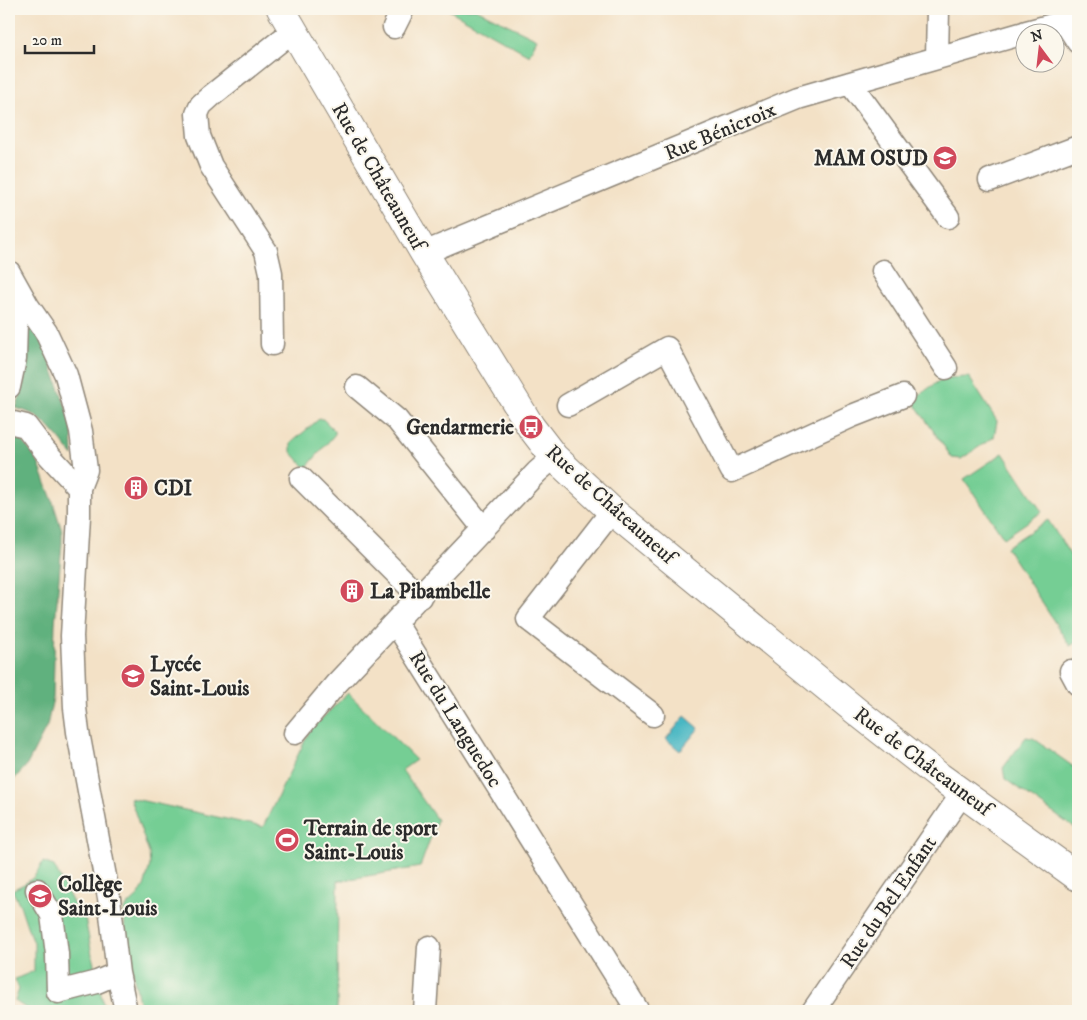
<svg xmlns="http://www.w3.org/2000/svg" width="1087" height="1020" viewBox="0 0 1087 1020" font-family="'IM FELL DW Pica',serif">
	<rect width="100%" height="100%" fill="#fbf7ec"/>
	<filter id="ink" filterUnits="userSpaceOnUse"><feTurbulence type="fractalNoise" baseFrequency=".02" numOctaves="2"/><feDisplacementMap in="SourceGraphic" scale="10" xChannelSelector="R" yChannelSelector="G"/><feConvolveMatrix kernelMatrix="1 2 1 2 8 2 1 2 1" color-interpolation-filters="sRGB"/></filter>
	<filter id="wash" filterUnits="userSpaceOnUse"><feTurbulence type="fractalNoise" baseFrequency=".0096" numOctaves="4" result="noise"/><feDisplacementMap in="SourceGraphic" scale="20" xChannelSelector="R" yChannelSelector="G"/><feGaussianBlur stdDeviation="1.12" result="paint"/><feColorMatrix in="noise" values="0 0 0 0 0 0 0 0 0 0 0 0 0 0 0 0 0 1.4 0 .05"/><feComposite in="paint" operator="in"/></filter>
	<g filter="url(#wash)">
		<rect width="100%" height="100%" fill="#f3e1c6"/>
		<!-- green -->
		<path fill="#75ce94" stroke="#507c60" d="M 447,9 L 476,9 L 537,39 L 529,55 Z
			M 969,377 L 997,421 L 994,437 L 961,459 L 952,458 L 912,400 L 943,378 Z
			M 319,419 L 323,419 L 335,431 L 335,434 L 307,467 L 304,466 L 291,452 L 291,443 Z
			M 1003,453 L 1042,512 L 1004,538 L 964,479 Z
			M 1048,520 L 1078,567 L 1078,641 L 1070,646 L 1006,547 Z
			M 348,693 L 416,760 L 402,770 L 437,820 L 420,867 L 338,881 L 337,1011 L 141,1011 L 125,936 L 124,909 L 139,895 L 145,884 L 150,865 L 149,853 L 130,798 L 263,827 L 310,730 Z
			M 1026,737 L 1033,738 L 1078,770 L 1078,828 L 1073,827 L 1005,779 L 1003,768 Z
			M 43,862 L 54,866 L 74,905 L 84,913 L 93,960 L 105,1011 L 30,1011 L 15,1001 L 19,989 L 15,979 L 34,971 L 34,942 L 30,935 L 20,905 L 12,890 L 24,884 L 34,877 Z"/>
		<!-- forest -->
		<path fill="#60b17e" stroke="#466e54" d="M 21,317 L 40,333 L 72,424 L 73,456 C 62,442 50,425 34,415 C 29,412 22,410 16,408 C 20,396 27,381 23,369 Z
			M 9,437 L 23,441 L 38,462 L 53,502 L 62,531 L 62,543 L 55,624 L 53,698 L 47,726 L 27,765 L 9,785 L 9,600 L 10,596 L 9,591 Z"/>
		<!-- water -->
		<path fill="#49b7c3" stroke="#3a7177" d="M 685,716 L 699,728 L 680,751 L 666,739 Z"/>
	</g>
	<g filter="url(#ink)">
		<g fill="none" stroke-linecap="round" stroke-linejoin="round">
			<defs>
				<path id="minor" d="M 1065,22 L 1078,42
					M 394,27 L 403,9
					M 1026,32 L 1078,18
					M 937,58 L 938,9
					M 850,83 L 948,217
					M 990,180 L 1078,147
					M 424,253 L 798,98 L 1024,33
					M 883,271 L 946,368
					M 9,272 L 28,306 L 46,332 L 66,375 L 81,431 L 86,470 L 79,488 L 79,516 L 72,636 L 75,708 L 78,732 L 109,898 L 118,973 L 126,1011
					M 9,286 L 16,320 L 15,359 L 9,387
					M 272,344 L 271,273 L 266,251 L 211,166 L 199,136 L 197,114 L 201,105 L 211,96 L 294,30
					M 357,387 L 397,420 L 484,529
					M 568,405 L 667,348 L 732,471 L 852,416 L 903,396
					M 9,422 L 26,426 L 45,451 L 79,488
					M 301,478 L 420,597
					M 612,511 L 528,619 L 653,715
					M 395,622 L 638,1011
					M 1071,671 L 1078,684
					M 295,733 L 336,684 L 537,472 L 554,457
					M 37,890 L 52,915 L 57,954 L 58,992 L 97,982 L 118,973
					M 425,1011 L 429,947
					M 813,1011 L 955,804 L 963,794"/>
				<path id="major" d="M 281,9 L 424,253 L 531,427 L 554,457 L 612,511 L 856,711 L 940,777 L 1078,877"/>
			</defs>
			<!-- minor casing -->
			<use href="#minor" stroke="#8f8678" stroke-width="25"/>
			<!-- major casing -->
			<use href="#major" stroke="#8f8678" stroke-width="30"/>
			<!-- minor -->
			<use href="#minor" stroke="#fff" stroke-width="22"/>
			<!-- major -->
			<use href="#major" stroke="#fff" stroke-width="28"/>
		</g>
	</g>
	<!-- icons -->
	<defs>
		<symbol id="school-disc" viewBox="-11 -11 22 22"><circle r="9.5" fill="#d1495b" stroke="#fbf7ec"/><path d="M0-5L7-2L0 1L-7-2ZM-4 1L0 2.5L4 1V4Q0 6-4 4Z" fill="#fff"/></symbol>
		<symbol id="bus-disc" viewBox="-11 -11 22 22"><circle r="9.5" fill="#d1495b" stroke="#fbf7ec"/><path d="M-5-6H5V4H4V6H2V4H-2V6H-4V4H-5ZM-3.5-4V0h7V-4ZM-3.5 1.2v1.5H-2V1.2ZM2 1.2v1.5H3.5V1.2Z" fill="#fff"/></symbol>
		<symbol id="building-disc" viewBox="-11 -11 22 22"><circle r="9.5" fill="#d1495b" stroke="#fbf7ec"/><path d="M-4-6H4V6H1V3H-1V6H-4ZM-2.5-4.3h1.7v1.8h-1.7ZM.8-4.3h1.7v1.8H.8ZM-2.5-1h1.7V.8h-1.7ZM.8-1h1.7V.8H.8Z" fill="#fff"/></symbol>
		<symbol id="stadium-disc" viewBox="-11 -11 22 22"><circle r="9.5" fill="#d1495b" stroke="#fbf7ec"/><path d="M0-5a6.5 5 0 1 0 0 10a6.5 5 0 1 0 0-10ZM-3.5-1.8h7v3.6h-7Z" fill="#fff"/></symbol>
	</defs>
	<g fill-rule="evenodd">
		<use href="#school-disc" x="931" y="144" width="28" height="28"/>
		<use href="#bus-disc" x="517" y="413" width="28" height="28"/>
		<use href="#building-disc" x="122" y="474" width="28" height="28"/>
		<use href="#building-disc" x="338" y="577" width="28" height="28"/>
		<use href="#school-disc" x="119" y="662" width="28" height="28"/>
		<use href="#stadium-disc" x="273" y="826" width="28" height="28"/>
		<use href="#school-disc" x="26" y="882" width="28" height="28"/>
	</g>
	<g text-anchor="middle" stroke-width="4" stroke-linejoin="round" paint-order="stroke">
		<!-- street labels -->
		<g font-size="21" fill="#2b2b2b" stroke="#fbf7ec">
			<text transform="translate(720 131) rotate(-23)" y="7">Rue Bénicroix</text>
			<text transform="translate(379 176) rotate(60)" y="7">Rue de Châteauneuf</text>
			<text transform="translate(611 504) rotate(42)" y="7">Rue de Châteauneuf</text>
			<text transform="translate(456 719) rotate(58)" y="7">Rue du Languedoc</text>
			<text transform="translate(923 761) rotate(37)" y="7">Rue de Châteauneuf</text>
			<text transform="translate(888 902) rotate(-56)" y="7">Rue du Bel Enfant</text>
		</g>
		<!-- poi labels -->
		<g font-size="21" font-weight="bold" fill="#2b2b2b" stroke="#fbf7ec" text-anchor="start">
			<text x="928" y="165" text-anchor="end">MAM OSUD</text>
			<text x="514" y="434" text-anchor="end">Gendarmerie</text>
			<text x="154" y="495">CDI</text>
			<text x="370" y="598">La Pibambelle</text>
			<text x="150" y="671">Lycée<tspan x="150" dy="24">Saint-Louis</tspan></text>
			<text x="304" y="835">Terrain de sport<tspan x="304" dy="24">Saint-Louis</tspan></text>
			<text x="58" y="891">Collège<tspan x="58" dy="24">Saint-Louis</tspan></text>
		</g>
	</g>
	<!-- margin -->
	<rect width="1087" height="1020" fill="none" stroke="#fbf7ec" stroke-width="30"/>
	<!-- north arrow -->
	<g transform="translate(1040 48) rotate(345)"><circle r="24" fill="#fbf7ec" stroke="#a8a59f"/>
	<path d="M0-4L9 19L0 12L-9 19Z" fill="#d1495b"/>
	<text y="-8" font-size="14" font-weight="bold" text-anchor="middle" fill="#2b2b2b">N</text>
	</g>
	<!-- scale -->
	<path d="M25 45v8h69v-8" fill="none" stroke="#2b2b2b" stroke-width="2.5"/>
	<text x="32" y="45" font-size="15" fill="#2b2b2b" stroke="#fbf7ec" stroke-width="4" paint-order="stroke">20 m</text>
</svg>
